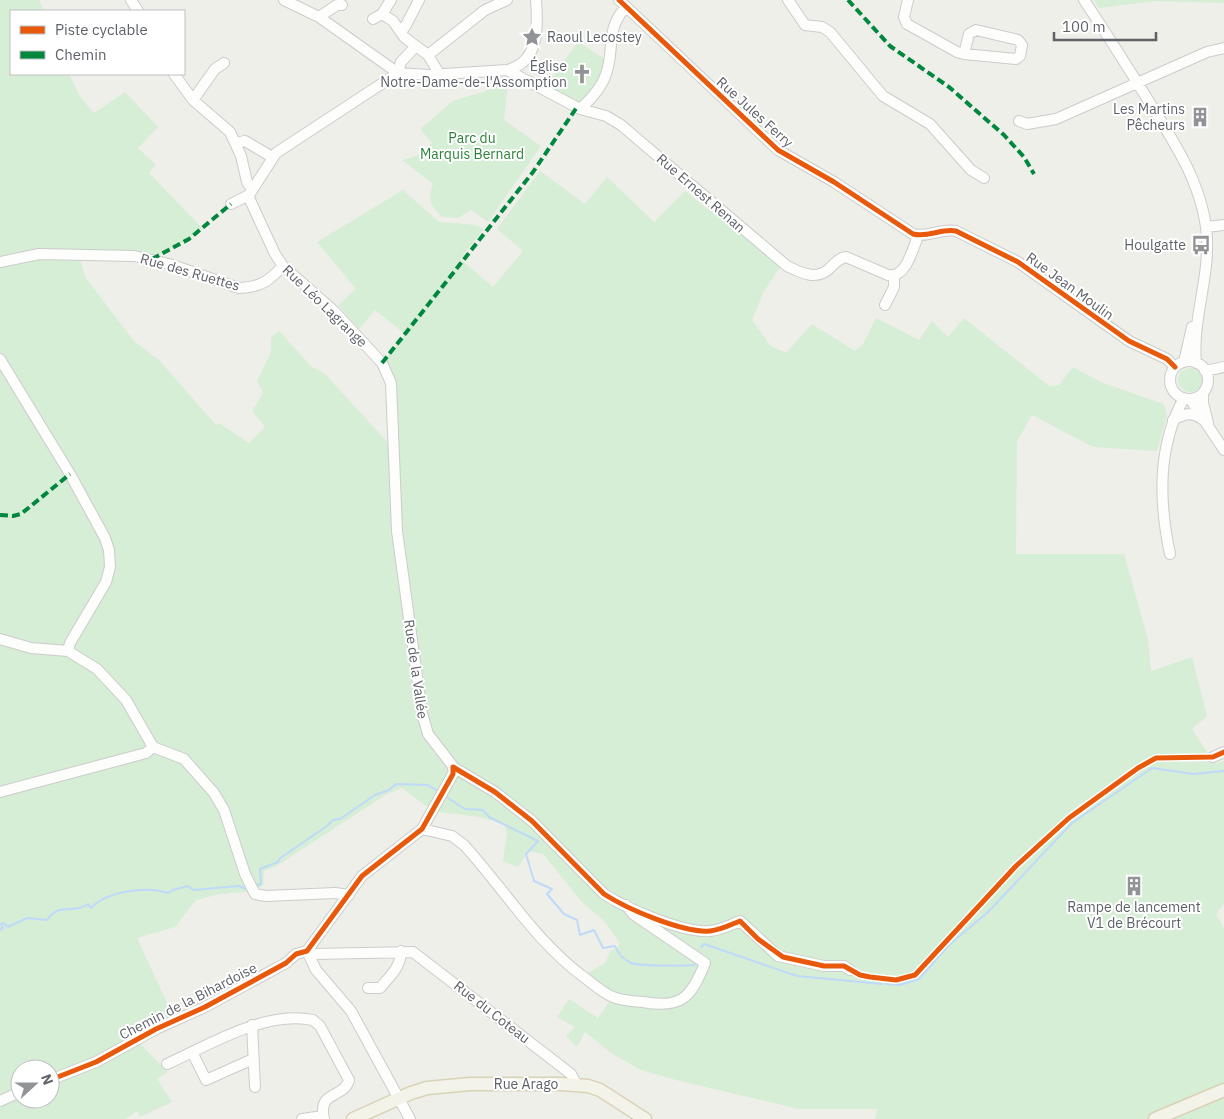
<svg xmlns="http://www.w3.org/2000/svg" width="1224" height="1119" viewBox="0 0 1224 1119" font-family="'IBM Plex Sans',sans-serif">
	<rect width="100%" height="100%" fill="#efefea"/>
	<!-- green -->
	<path fill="#d6edd6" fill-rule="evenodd" d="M 0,0 L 39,0 L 44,11 L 11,11 L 11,74 L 69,74 L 81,98 L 94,113 L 125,92 L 158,127 L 138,148 L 156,165 L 149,173 L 202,228 L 189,239 L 152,259 L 79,255 L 85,277 L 134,341 L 160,361 L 216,425 L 219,423 L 249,443 L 265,427 L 252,411 L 263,393 L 257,381 L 271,352 L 271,338 L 279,331 L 312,367 L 324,373 L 392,447 L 391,383 L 382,363 L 405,334 L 375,310 L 359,329 L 338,305 L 356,289 L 317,242 L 403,190 L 439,222 L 476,225 L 484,229 L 460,259 L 493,287 L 523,251 L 497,229 L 540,171 L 585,204 L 607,177 L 654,222 L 685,191 L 709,210 L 714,208 L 781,266 L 764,291 L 752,320 L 771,346 L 786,353 L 812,324 L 855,351 L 863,344 L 876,318 L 919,340 L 932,321 L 948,337 L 964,318 L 1049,386 L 1059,385 L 1073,367 L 1103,383 L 1164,404 L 1167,416 L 1157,451 L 1093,447 L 1032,415 L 1017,441 L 1016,554 L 1124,554 L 1148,639 L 1151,671 L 1192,657 L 1207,716 L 1192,729 L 1215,764 L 1224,761 L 1224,904 L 1216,914 L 1224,928 L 1224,1119 L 875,1119 L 877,1109 L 799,1109 L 676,1080 L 641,1070 L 611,1053 L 585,1032 L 577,1047 L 566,1036 L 575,1027 L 557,1017 L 569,999 L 598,1018 L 611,999 L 592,983 L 595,978 L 588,973 L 605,963 L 611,950 L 617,948 L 620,943 L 604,921 L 582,902 L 543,854 L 529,851 L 518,867 L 503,861 L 507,833 L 504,824 L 479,817 L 438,812 L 447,788 L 450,784 L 463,789 L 448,782 L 433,811 L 402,788 L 387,794 L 275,867 L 264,871 L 263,886 L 245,892 L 220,894 L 196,900 L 175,927 L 137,938 L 175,1020 L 136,1040 L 168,1072 L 157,1079 L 172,1102 L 140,1117 L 137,1111 L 125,1119 L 0,1119 ZM 20,1069 L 50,1069 L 50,1099 L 20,1099 Z
		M 1094,0 L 1224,0 L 1224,3 L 1156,1 L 1099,8 Z
		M 578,42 L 608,61 C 604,73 593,104 577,102 C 566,101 554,92 545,87 Z
		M 503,80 L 508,82 L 504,120 L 541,146 L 488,222 L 471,210 L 458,218 L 443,217 C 431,207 427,199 433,184 L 402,160 L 416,156 L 432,143 L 420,129 L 453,101 L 486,91 Z
		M1178 380a12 12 0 1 1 24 0a12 12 0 1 1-24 0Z"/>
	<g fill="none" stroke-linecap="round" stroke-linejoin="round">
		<!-- stream -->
		<path stroke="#bfdaf9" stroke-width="2" d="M 445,796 L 465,809 L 483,810 L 489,817 L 538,841 L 526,854 L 534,881 L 552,889 L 547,894 L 564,914 L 577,920 L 580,935 L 594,930 L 603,948 L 615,946 C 618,954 623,959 631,963 C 637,966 685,966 694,965 L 696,962
			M 257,885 L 261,884 L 260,869 L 278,862 L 279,859 L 327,826 L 333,820 L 340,819 L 375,795 L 389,790 L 396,784 L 428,785 L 439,792
			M 0,930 L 3,928 L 1,924 L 4,923 L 8,927 L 27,918 L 47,920 C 60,901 73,915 88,904 L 91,908 C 107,891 146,886 168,893 L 173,890 L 188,886 L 193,890 L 239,886 L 246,889
			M 701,947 L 704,944 L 797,976 L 882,984
			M 886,984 L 900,985 L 919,979 L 949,945 L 988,912 L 1072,823 L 1152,768 L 1193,774 L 1224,771"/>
		<defs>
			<path id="minor" d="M 131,0 L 138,11
				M 284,0 L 319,17 L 398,73
				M 619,0 L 778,150 L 834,182 L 913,234 C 928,238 941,228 956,231 L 1018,262 L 1129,341 L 1167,359 L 1175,367
				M 788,0 L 805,25 L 822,27 L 830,32 L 883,96 L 930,124 L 971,170 L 984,178
				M 908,0 L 904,17 L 907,24 L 957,52 L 964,54 L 1016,59 L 1020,56 L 1022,45 L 1018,40 L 976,30 L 969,34 L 964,54
				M 1084,0 C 1106,33 1127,66 1148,100 C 1174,142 1204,186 1207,238 C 1209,280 1192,321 1196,363
				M 382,14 L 391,0
				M 319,17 L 337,5 L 342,5
				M 373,19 L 382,14 L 393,21 L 404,37 L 428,55 L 440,75
				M 401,32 L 406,25 L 419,0
				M 428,55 L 485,10 L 507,0
				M 507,70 L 580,109 L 606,116 L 621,125 L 787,266 C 801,273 817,281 830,268 C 835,263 839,258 846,257 L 888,275 C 906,279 913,248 918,236
				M 398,73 L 429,75 L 507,70 C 540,62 538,26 536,0
				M 398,73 L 401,62 L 416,46
				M 174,74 L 193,100 L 230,132 L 241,156 L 247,182 L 252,189
				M 193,100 L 215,69 L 224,63
				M 580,109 C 590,100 602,87 606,74 C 615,49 605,29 626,7
				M 1019,121 L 1027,124 L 1056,119 L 1207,52 L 1224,48
				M 236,143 L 245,141 L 272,157
				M 249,195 L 250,200 L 275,254 L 283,266 L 334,311 L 382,363 L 391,383 L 397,531 L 422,713 L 428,734 L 452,765 L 454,772 L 422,829 L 362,876 L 307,951 L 316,970 L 351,1011 L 410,1119
				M 249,195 L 276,153 L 398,73
				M 231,204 L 249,195
				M 1206,227 L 1224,225
				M 0,262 L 39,254 L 134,256 L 169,264 L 239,288 C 261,287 269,281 283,266
				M 885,305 L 894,287 L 894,275
				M 0,359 L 70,474 L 105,538 L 109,550 L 110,567 L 106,582 L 70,643 L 68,651
				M1170 380a19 19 0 1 1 38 0a19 19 0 1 1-38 0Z
				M 1184,362 L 1192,327
				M 1205,371 L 1224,367
				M 1203,393 L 1203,403 L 1208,423
				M 1190,399 L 1224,450
				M 1173,420 C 1184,414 1192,411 1202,419
				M 1170,554 C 1159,502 1157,447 1184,398
				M 0,639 L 31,648 L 68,651 L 97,669 L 126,700 L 153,747 L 184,759 L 214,793 L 224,810 L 245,874 L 255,894 L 266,896 L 335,893 L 349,895
				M 1213,757 L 1224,752
				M 453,767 L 495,792 L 532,821 L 604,894 C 627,909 683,933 710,931 C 721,930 730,925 740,921 L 778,956 L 824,966 L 844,966 L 850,970
				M 0,792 L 146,753 L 153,747
				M 422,829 L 452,836 L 464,845 C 505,890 535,941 585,978 C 593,984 603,993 613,997 C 622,1001 634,1001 643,1002 C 681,1009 691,998 705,963 L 633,914 L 626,905
				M 307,951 L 313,954 L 413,952 L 571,1074 L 576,1084
				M 368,988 L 380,988 C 390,976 401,967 401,951
				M 252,1025 L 255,1087
				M 192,1052 L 206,1080 L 253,1059
				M 167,1064 C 209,1045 265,1010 313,1020 L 320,1026 L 349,1080 C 344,1099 317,1090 324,1119
				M 50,1080 L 96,1062 L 156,1029 L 205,1007 L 286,963 L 296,954 L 307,951
				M 0,1101 L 20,1092
				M 302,1119 L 323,1116"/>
			<path id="major" d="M 353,1119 L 411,1093 L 427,1088 L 470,1084 L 561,1084 L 588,1086 L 600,1090 L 645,1119
				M 1155,1119 L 1224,1090"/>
		</defs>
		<!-- minor casing -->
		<use href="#minor" stroke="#cbcccb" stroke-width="12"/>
		<!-- major casing -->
		<use href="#major" stroke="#d9d3b6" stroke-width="15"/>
		<!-- minor -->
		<use href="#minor" stroke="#fdfdfc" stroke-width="10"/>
		<!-- major -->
		<use href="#major" stroke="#f4f3e9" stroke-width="12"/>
		<!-- quiet -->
		<path stroke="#00873e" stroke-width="4" stroke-dasharray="8 4" stroke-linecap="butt" d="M 848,0 L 890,46 L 949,87 L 1004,135 L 1024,157 L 1034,174
			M 152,259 L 189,239 L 231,204
			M 382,363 L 533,172 L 577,107
			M 0,515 L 13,516 L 21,514 L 70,474"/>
		<defs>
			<path id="cycleway" d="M 619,0 L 778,150 L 834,182 L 913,234 C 928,238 941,228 956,231 L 1018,262 L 1129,341 L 1167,359 L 1175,367
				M 50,1080 L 96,1062 L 156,1029 L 205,1007 L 286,963 L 296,954 L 307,951 L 362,876 L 422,829 L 453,774 L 453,767 L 495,792 L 532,821 L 604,894 C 627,909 683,933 710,931 C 721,930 730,925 740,921 L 758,939 L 783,957 L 824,966 L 844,966 L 860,975 L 870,977 L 896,980 L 915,975 L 1016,866 L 1069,818 L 1138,768 L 1156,758 L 1213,757 L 1224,752"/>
		</defs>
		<!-- cycleway casing -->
		<use href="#cycleway" stroke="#fff" stroke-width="8"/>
		<!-- cycleway -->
		<use href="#cycleway" stroke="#e8590c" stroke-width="5"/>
	</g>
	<!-- icons -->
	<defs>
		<symbol id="sight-bare" viewBox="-9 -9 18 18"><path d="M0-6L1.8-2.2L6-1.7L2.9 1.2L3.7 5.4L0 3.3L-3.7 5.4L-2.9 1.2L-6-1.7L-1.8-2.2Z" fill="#919396" stroke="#fff" stroke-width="2.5" paint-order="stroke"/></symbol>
		<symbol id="church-bare" viewBox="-9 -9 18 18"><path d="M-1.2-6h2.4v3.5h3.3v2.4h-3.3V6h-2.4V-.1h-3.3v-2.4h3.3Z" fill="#919396" stroke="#fff" stroke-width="2.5" paint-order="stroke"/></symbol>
		<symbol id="building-bare" viewBox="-9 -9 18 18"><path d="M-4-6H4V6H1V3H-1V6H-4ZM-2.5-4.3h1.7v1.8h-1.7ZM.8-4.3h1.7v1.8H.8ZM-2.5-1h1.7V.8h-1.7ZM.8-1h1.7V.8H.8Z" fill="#919396" stroke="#fff" stroke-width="2.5" paint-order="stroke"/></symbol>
		<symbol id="bus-bare" viewBox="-9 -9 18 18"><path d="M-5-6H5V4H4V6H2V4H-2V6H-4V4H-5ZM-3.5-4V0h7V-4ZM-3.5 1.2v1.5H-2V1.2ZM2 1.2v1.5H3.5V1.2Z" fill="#919396" stroke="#fff" stroke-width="2.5" paint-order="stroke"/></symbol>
	</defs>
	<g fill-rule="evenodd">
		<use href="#sight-bare" x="518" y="23" width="28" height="28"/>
		<use href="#church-bare" x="568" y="60" width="28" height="28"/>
		<use href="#building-bare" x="1186" y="103" width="28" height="28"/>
		<use href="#bus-bare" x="1187" y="231" width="28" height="28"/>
		<use href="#building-bare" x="1120" y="872" width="28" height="28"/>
	</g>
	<g text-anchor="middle" stroke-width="4" stroke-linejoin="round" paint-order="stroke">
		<!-- poi labels -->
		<g font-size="14" fill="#5e6269" stroke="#fff" text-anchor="end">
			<text x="547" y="42" text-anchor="start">Raoul Lecostey</text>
			<text x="567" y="71">Église<tspan x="567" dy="16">Notre-Dame-de-l'Assomption</tspan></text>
			<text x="1185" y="114">Les Martins<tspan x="1185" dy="16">Pêcheurs</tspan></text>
			<text x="1186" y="250">Houlgatte</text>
			<text x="1134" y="912" text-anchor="middle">Rampe de lancement<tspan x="1134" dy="16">V1 de Brécourt</tspan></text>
		</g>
		<!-- street labels -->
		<g font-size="14" fill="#5e6269" stroke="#fff">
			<text transform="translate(755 112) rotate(42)" y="5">Rue Jules Ferry</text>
			<text transform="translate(701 193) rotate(41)" y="5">Rue Ernest Renan</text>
			<text transform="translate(190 272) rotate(16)" y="5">Rue des Ruettes</text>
			<text transform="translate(1070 286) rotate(36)" y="5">Rue Jean Moulin</text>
			<text transform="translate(325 306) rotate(44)" y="5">Rue Léo Lagrange</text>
			<text transform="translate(416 669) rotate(82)" y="5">Rue de la Vallée</text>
			<text transform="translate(188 1001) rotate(-27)" y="5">Chemin de la Bihardoise</text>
			<text transform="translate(492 1012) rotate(38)" y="5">Rue du Coteau</text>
			<text x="526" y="1089">Rue Arago</text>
		</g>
		<!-- park labels -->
		<g font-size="14" fill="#2b8238" stroke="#fff">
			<text x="472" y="143">Parc du<tspan x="472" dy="16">Marquis Bernard</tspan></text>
		</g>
	</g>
	<!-- legend -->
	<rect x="10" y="10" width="175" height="65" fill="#ffffff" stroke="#bfc0c3"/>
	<rect x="20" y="26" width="25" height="8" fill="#e8590c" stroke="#bfc0c3"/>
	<text x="55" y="35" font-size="15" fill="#5e6269">Piste cyclable</text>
	<rect x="20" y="51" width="25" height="8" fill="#00873e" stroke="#bfc0c3"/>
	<text x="55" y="60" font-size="15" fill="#5e6269">Chemin</text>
	<!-- north arrow -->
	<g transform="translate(35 1084) rotate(69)"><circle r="24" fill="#ffffff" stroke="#bfc0c3"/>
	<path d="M0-4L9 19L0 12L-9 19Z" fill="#919396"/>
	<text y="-8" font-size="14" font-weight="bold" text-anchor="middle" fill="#5e6269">N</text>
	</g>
	<!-- scale -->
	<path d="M1054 32v8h102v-8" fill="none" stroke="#5e6269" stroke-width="2.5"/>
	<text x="1062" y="32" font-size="15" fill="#5e6269" stroke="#ffffff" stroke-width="4" paint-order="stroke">100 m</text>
</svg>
